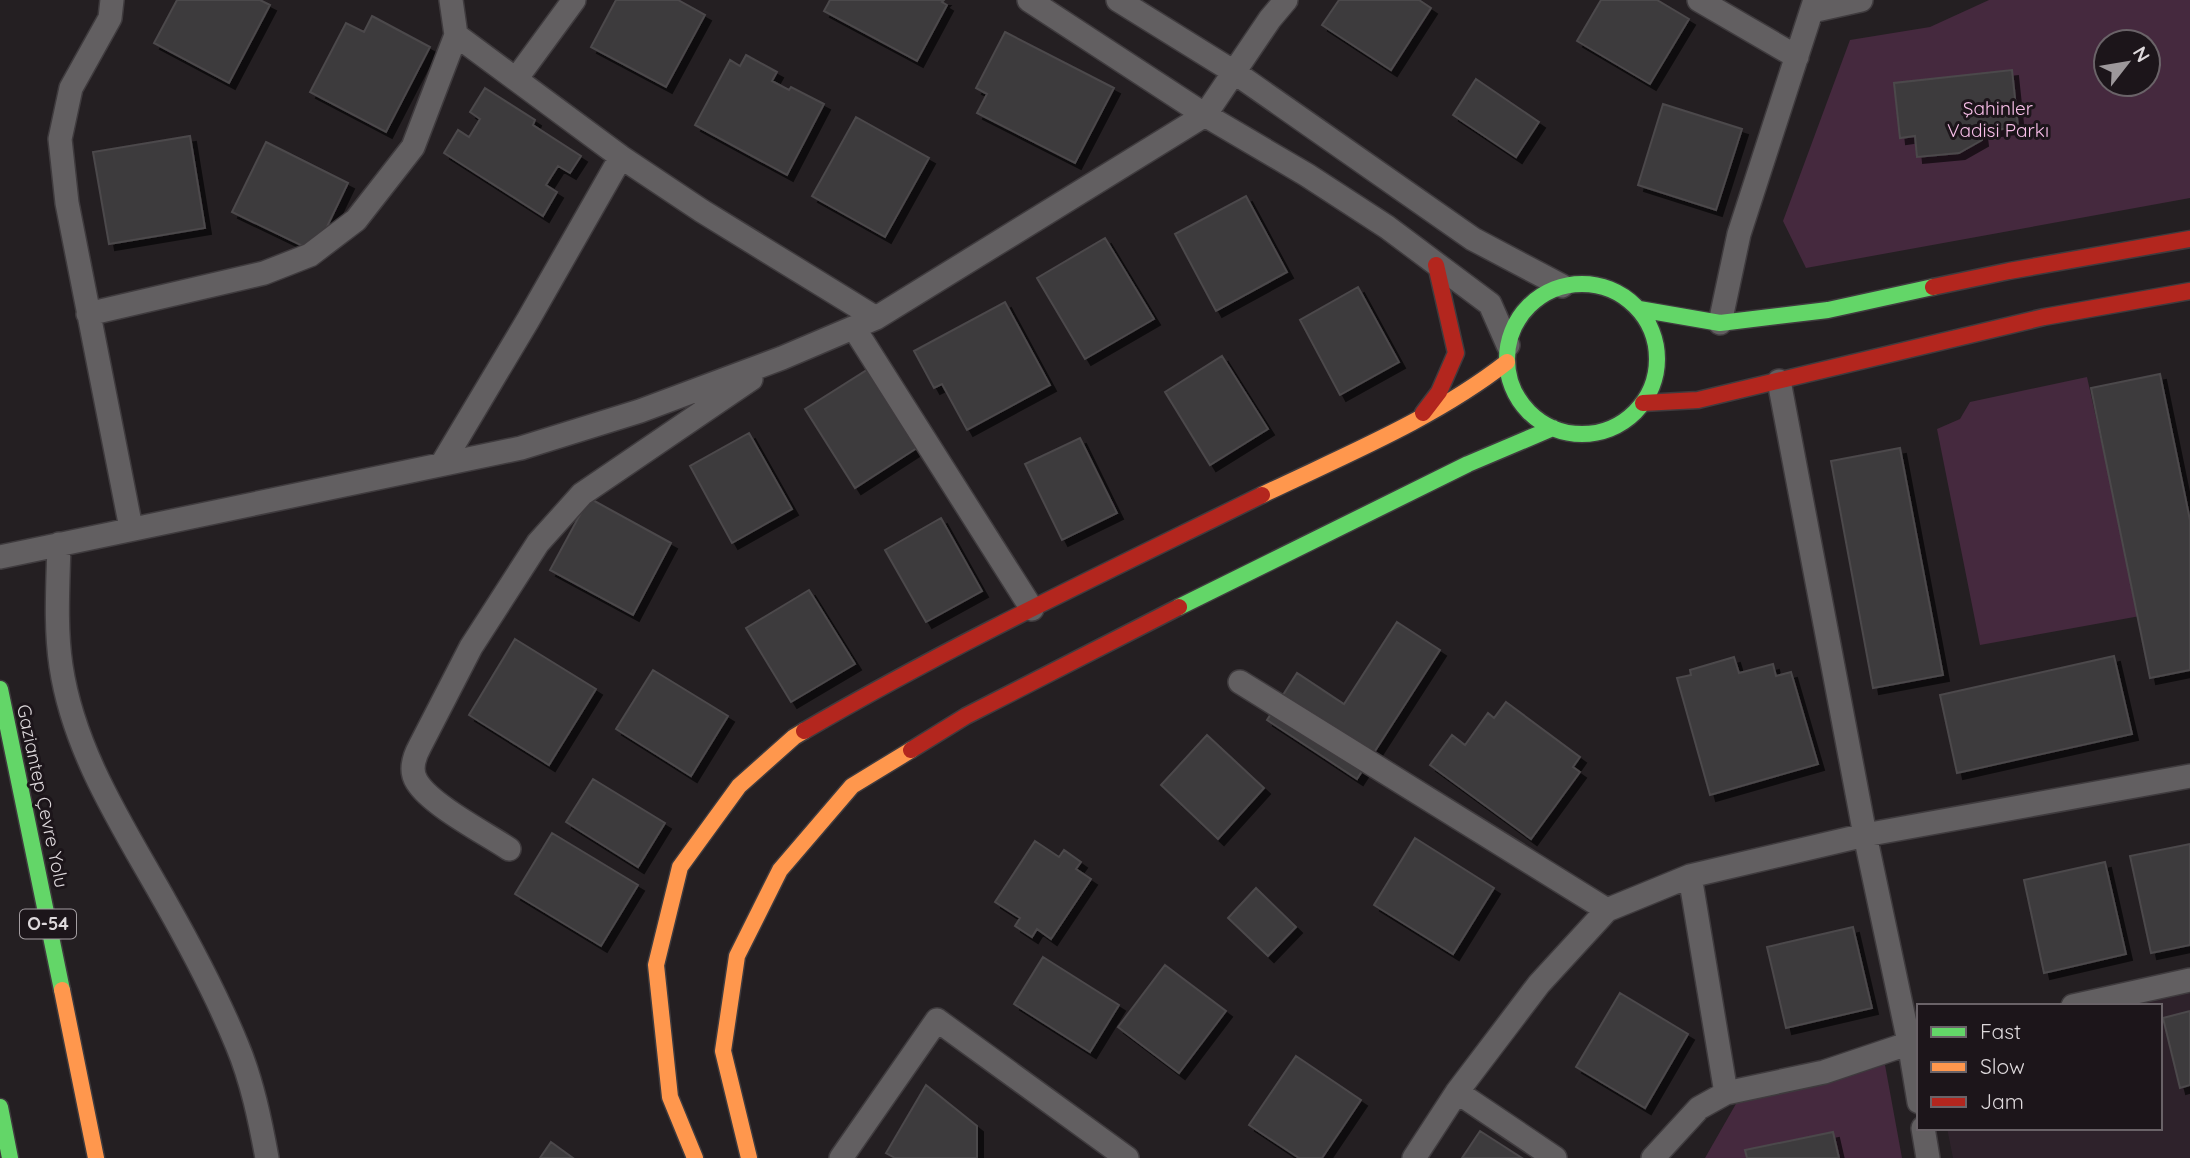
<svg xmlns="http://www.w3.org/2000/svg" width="2190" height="1158" viewBox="0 0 2190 1158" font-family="Quicksand,sans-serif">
	<defs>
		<filter id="shadow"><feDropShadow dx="6" dy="6" stdDeviation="0" flood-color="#0009"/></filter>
	</defs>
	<rect width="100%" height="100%" fill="#241f22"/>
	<!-- built -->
	<path fill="#2e222b" d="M 2190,984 L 2190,1158 L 1953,1158 L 1947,1128 L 2160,1128 L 2160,1006 L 2092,1006 Z"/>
	<!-- green -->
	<path fill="#45293e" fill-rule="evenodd" d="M 1989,0 L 2190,0 L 2190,198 L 1806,268 L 1783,221 L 1850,40 L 1930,27 ZM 2106,42 L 2148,42 L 2148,84 L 2106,84 Z
		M 2087,377 L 2140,616 L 1980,645 L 1937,429 L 1960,419 L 1970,402 Z
		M 1883,1054 L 1902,1158 L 1705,1158 L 1745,1088 Z"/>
	<!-- building -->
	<path fill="#3e3b3d" stroke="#4c484b" stroke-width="2" filter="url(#shadow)" d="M 177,0 L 260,0 L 270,5 L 229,83 L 154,43 Z
		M 616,0 L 678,0 L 705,15 L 666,87 L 591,47 Z
		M 830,0 L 944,0 L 942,2 L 947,5 L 917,61 L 824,11 Z
		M 1339,0 L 1419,0 L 1431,8 L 1391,70 L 1322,25 Z
		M 1601,0 L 1657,0 L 1689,19 L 1650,84 L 1577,41 Z
		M 372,16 L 430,47 L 386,132 L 310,92 L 346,23 L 364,32 Z
		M 1005,32 L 1114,88 L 1075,163 L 977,113 L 987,94 L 976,88 Z
		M 746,55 L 777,72 L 772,81 L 789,90 L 791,87 L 824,104 L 787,175 L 695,125 L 730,60 L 740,66 Z
		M 2012,70 L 2018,127 L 1981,132 L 1982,140 L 1959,153 L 1917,157 L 1915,136 L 1900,138 L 1894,83 Z
		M 1476,79 L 1539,122 L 1516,157 L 1453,115 Z
		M 485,88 L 535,120 L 533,125 L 581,156 L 570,173 L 558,166 L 546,185 L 557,192 L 543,216 L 444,153 L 458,130 L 469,137 L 480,119 L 470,112 Z
		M 1663,104 L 1742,129 L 1716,210 L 1638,185 Z
		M 856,117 L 929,158 L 885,237 L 812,196 Z
		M 190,136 L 205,228 L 109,244 L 93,152 Z
		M 266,142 L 348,183 L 315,252 L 232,212 Z
		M 1246,196 L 1287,272 L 1216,311 L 1175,234 Z
		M 1105,238 L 1154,319 L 1085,359 L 1037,278 Z
		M 1358,287 L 1399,362 L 1340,395 L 1300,320 Z
		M 1005,302 L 1050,385 L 967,430 L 942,384 L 934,388 L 914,351 Z
		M 1222,356 L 1268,429 L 1210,465 L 1165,392 Z
		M 870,368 L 920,446 L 855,488 L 805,409 Z
		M 2160,374 L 2190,520 L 2190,670 L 2150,678 L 2091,388 Z
		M 749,433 L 792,509 L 732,543 L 690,466 Z
		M 1080,438 L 1117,513 L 1062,540 L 1025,464 Z
		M 1900,448 L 1943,675 L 1873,688 L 1831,461 Z
		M 589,498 L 671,543 L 633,615 L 550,570 Z
		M 941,518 L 982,591 L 926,622 L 885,550 Z
		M 809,590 L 855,664 L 791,702 L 746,628 Z
		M 1397,622 L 1440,650 L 1357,779 L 1267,720 L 1297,673 L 1344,704 Z
		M 515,639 L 596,689 L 549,765 L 469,715 Z
		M 2114,656 L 2132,734 L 1957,773 L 1940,695 Z
		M 1734,657 L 1739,673 L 1773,664 L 1776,676 L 1791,672 L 1818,764 L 1710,795 L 1677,678 L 1691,675 L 1690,670 Z
		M 653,670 L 728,716 L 691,776 L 616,729 Z
		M 1506,702 L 1580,757 L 1573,767 L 1580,772 L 1531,839 L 1430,765 L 1452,735 L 1465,745 L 1488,713 L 1494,718 Z
		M 1207,735 L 1264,788 L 1218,839 L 1161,785 Z
		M 593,779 L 665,823 L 638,867 L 566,822 Z
		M 552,833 L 638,885 L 601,946 L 515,894 Z
		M 1415,838 L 1494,888 L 1453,954 L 1374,905 Z
		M 1035,841 L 1059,857 L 1064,850 L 1081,862 L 1076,869 L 1091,879 L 1051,939 L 1037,929 L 1032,937 L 1015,926 L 1020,918 L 995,902 Z
		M 2190,844 L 2190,945 L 2151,953 L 2130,856 Z
		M 2105,862 L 2126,954 L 2044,973 L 2024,880 Z
		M 1256,888 L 1296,927 L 1268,956 L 1228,918 Z
		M 1853,927 L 1872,1008 L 1786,1028 L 1767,947 Z
		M 1043,957 L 1119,1005 L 1090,1052 L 1014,1004 Z
		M 1165,965 L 1226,1011 L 1179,1073 L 1118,1027 Z
		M 1620,993 L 1688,1034 L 1645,1108 L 1576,1067 Z
		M 2190,1011 L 2190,1085 L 2180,1088 L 2163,1018 Z
		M 1296,1056 L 1361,1100 L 1322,1158 L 1299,1158 L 1249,1125 Z
		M 926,1085 L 977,1126 L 977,1158 L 895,1158 L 886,1153 Z
		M 1480,1131 L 1522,1158 L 1462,1158 Z
		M 1833,1132 L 1839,1158 L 1747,1158 L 1745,1150 Z
		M 551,1142 L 573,1158 L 540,1158 Z"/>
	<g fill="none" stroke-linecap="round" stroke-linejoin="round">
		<defs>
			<path id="street" d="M 112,0 L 110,18 L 71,88 L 60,139 L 67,203 L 131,528
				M 1029,0 L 1205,115 L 1307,175 L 1387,227 L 1490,304 L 1508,345
				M 1118,0 L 1234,72 L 1473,239 L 1562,286
				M 1699,0 L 1797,57
				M 1812,11 L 1861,0
				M 456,35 L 621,157 L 702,211 L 876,318
				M 516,79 L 574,0
				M 88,314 L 264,273 L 310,255 L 356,220 L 413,147 L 456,35 L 451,0
				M 1720,323 L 1739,234 L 1815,0
				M 854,328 L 1032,609
				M 1779,381 L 1865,835 L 1909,1042 L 1919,1102
				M 442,464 L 528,320 L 621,157
				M 59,544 C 58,584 55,626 61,666 C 74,753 124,828 166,903 C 192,949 217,996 237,1045 C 252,1081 260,1120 267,1158
				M 0,557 L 521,448 L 640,411 L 782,358 L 876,318 L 1205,115 L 1270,19 L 1286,0
				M 1240,682 L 1607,910
				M 509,849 C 485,833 431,805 417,782 C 409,770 414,757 420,746 L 471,647 L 538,543 L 582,494 L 751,379
				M 1690,876 L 1726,1093
				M 2073,1006 L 2190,980
				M 1457,1092 L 1555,1158
				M 1923,1128 L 1928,1158
				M 841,1158 L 937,1020 L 1127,1158
				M 1414,1158 L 1457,1092 L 1539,984 L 1607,910 L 1690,876 L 1865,835 L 2190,776
				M 1653,1158 L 1699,1108 L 1726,1093 L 1824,1072 L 1919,1040"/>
			<path id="fast" d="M1507 359a75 75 0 1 1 150 0a75 75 0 1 1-150 0Z
				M 1639,309 L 1720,323 L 1828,310 L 1933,287
				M 1179,607 L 1468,464 L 1553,428
				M 0,689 L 62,990
				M 0,1107 L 10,1158"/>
			<path id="slow" d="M 1262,495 C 1345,455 1434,419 1507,362
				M 62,990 L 96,1158
				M 695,1158 L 670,1097 L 656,965 L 680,867 L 739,786 L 794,737 L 804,731
				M 749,1158 L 723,1051 L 737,956 L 780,870 L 852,786 L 911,750"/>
			<path id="jam" d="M 1933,287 L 2009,271 L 2190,239
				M 1643,403 L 1698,400 L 2044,317 L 2190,291
				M 1423,413 L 1439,392 L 1456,353 L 1436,265
				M 804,731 C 953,644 1108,571 1262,495
				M 911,750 L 966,716 L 1179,607"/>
		</defs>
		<!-- street casing -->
		<use href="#street" stroke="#3f3b3e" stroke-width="26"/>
		<!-- fast casing -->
		<use href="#fast" stroke="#3f3b3e" stroke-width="19"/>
		<!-- slow casing -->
		<use href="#slow" stroke="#3f3b3e" stroke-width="19"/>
		<!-- jam casing -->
		<use href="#jam" stroke="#3f3b3e" stroke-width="19"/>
		<!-- street -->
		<use href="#street" stroke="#625f61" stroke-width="23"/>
		<!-- fast -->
		<use href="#fast" stroke="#63d668" stroke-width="16"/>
		<!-- slow -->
		<use href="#slow" stroke="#ff974d" stroke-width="16"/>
		<!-- jam -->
		<use href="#jam" stroke="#b3261e" stroke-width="16"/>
	</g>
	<g text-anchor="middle" stroke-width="6" stroke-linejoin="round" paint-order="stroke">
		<!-- shield labels -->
		<rect fill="#1c151a" stroke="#a49ea2" stroke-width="2" x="20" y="909.5" width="56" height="29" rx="5"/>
		<g font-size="18" font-weight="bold" fill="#ded9dc">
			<text x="48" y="930">O-54</text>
		</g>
		<!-- park labels -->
		<g font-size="19" fill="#f9bfe9" stroke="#1c151a">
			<text x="1998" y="115">Şahinler<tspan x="1998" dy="22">Vadisi Parkı</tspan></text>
		</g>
		<!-- street labels -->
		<g font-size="19" fill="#ded9dc" stroke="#1c151a">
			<text transform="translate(43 796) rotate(78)" y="7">Gaziantep Çevre Yolu</text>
		</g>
	</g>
	<!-- legend -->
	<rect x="1917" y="1004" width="245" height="126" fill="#1c151a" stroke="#6a6368" stroke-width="2"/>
	<rect x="1931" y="1027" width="35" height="10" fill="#63d668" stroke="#6a6368" stroke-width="2"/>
	<text x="1980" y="1039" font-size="21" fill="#ded9dc">Fast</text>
	<rect x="1931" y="1062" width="35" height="10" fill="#ff974d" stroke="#6a6368" stroke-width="2"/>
	<text x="1980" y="1074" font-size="21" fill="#ded9dc">Slow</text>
	<rect x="1931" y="1097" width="35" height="10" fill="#b3261e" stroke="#6a6368" stroke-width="2"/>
	<text x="1980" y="1109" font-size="21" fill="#ded9dc">Jam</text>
	<!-- north arrow -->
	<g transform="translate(2127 63) rotate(59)"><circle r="33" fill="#1c151a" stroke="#6a6368" stroke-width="2"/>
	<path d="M0-5L12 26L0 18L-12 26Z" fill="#9d989b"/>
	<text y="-10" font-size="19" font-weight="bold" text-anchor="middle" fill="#ded9dc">N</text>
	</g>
</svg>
